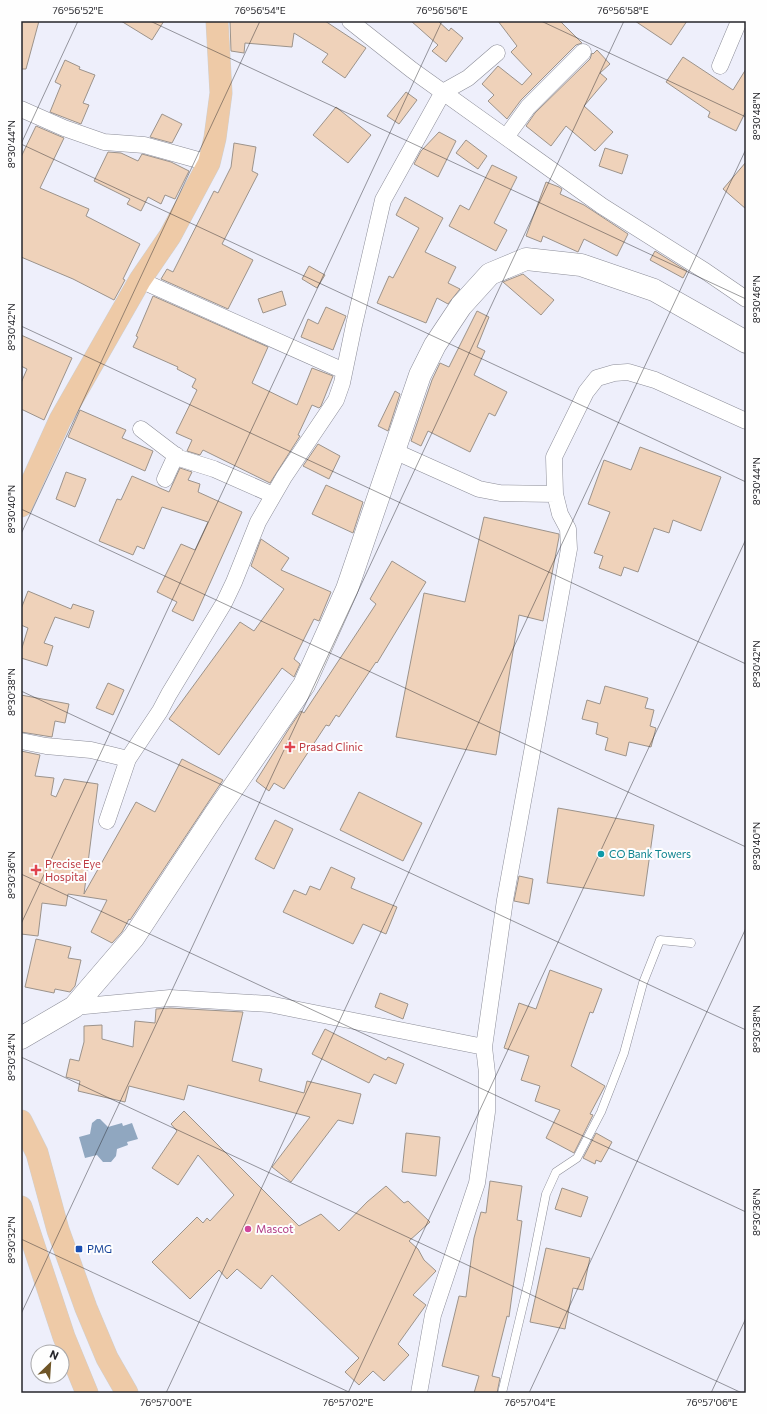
<svg xmlns="http://www.w3.org/2000/svg" width="767" height="1414" viewBox="0 0 767 1414" font-family="Commissioner,sans-serif">
	<rect width="100%" height="100%" fill="#eeeffb"/>
	<!-- water -->
	<path fill="#90a7c0" d="M 97,1119 L 100,1119 L 108,1127 L 122,1123 L 123,1126 L 132,1123 L 138,1139 L 127,1142 L 128,1145 L 117,1149 L 116,1156 L 111,1162 L 103,1162 L 97,1155 L 85,1158 L 79,1137 L 90,1134 L 92,1123 Z"/>
	<!-- building -->
	<path fill="#efd2ba" stroke="#9c938b" d="M 21,21 L 39,21 L 26,69 L 21,69 Z
		M 121,21 L 164,21 L 152,40 Z
		M 230,21 L 325,21 L 366,48 L 345,78 L 322,62 L 328,54 L 294,33 L 292,47 L 245,43 L 244,53 L 231,51 Z
		M 411,21 L 438,21 L 449,31 L 451,28 L 463,38 L 446,62 L 432,51 L 438,45 Z
		M 498,21 L 560,21 L 582,43 L 576,45 L 521,100 L 507,119 L 488,101 L 494,95 L 482,84 L 498,66 L 522,85 L 532,74 L 511,52 L 517,46 Z
		M 635,21 L 687,21 L 671,45 Z
		M 597,50 L 610,64 L 600,73 L 607,79 L 584,106 L 613,132 L 595,151 L 566,126 L 551,146 L 526,126 L 535,113 L 590,59 L 592,53 L 593,54 Z
		M 683,57 L 733,90 L 746,69 L 746,111 L 736,131 L 708,117 L 710,112 L 666,82 Z
		M 65,60 L 80,67 L 79,69 L 95,75 L 83,103 L 89,105 L 81,124 L 50,112 L 61,85 L 55,82 Z
		M 406,92 L 417,100 L 399,124 L 387,116 Z
		M 336,107 L 371,135 L 348,163 L 313,135 Z
		M 162,114 L 182,124 L 172,143 L 150,137 Z
		M 36,126 L 64,138 L 40,188 L 89,209 L 86,216 L 140,244 L 123,279 L 125,280 L 114,300 L 73,279 L 21,257 L 21,157 Z
		M 439,132 L 456,141 L 438,177 L 414,164 L 421,151 Z
		M 466,140 L 487,156 L 478,169 L 456,153 Z
		M 234,143 L 256,147 L 252,171 L 258,174 L 222,244 L 253,260 L 228,309 L 161,279 L 167,269 L 173,272 L 214,191 L 218,193 L 231,167 Z
		M 605,148 L 628,155 L 622,174 L 599,166 Z
		M 108,152 L 121,153 L 138,161 L 142,154 L 171,162 L 189,171 L 175,199 L 165,195 L 161,204 L 148,197 L 141,211 L 127,204 L 130,199 L 94,181 Z
		M 746,162 L 746,209 L 723,189 Z
		M 492,165 L 517,177 L 494,223 L 507,230 L 496,251 L 449,226 L 460,205 L 469,210 Z
		M 546,182 L 559,187 L 562,189 L 560,194 L 584,205 L 628,234 L 617,256 L 584,239 L 578,252 L 543,236 L 541,242 L 526,236 Z
		M 405,197 L 443,218 L 425,252 L 456,267 L 448,283 L 460,289 L 448,304 L 437,298 L 426,323 L 377,303 L 389,276 L 393,278 L 419,228 L 396,215 Z
		M 655,251 L 687,271 L 683,278 L 650,260 Z
		M 309,266 L 325,275 L 317,288 L 302,279 Z
		M 523,274 L 554,300 L 541,315 L 503,282 Z
		M 282,291 L 286,305 L 263,313 L 258,299 Z
		M 153,296 L 268,347 L 252,383 L 297,405 L 312,368 L 333,376 L 321,406 L 319,408 L 312,405 L 298,435 L 300,436 L 270,483 L 203,450 L 200,455 L 187,451 L 192,440 L 176,433 L 197,390 L 192,387 L 196,379 L 177,369 L 178,367 L 133,347 L 138,337 L 136,336 Z
		M 326,307 L 346,316 L 333,350 L 301,337 L 308,319 L 318,324 Z
		M 477,311 L 489,317 L 477,347 L 485,351 L 474,375 L 507,392 L 495,416 L 489,413 L 470,452 L 428,431 L 421,446 L 411,441 L 432,380 L 440,363 L 449,367 Z
		M 21,335 L 72,358 L 44,420 L 21,409 L 21,383 L 27,369 L 21,366 Z
		M 395,391 L 400,394 L 388,431 L 378,426 Z
		M 80,410 L 126,430 L 122,438 L 153,451 L 145,471 L 68,437 Z
		M 318,444 L 340,456 L 329,479 L 303,466 Z
		M 640,447 L 721,477 L 701,531 L 673,520 L 669,533 L 654,528 L 638,572 L 624,567 L 621,576 L 599,568 L 603,556 L 594,553 L 610,512 L 588,504 L 604,460 L 631,470 Z
		M 180,468 L 192,472 L 188,480 L 200,484 L 198,492 L 242,512 L 193,621 L 172,611 L 177,602 L 157,592 L 181,544 L 195,550 L 208,522 L 162,507 L 144,549 L 137,546 L 133,555 L 99,541 L 117,499 L 121,500 L 132,476 L 169,492 Z
		M 66,472 L 86,479 L 75,507 L 56,499 Z
		M 326,485 L 363,502 L 353,533 L 312,514 Z
		M 484,517 L 559,534 L 559,537 L 543,621 L 519,615 L 496,755 L 396,737 L 424,593 L 465,602 Z
		M 261,539 L 289,558 L 281,570 L 331,592 L 319,621 L 314,619 L 294,659 L 300,664 L 294,677 L 282,668 L 219,755 L 169,719 L 240,622 L 254,631 L 284,589 L 251,566 Z
		M 392,561 L 426,582 L 377,663 L 376,662 L 339,717 L 336,715 L 329,726 L 326,725 L 284,789 L 274,783 L 269,791 L 256,781 L 290,727 L 301,711 L 304,713 L 376,604 L 370,599 Z
		M 28,591 L 71,609 L 73,604 L 94,611 L 89,628 L 55,617 L 44,643 L 53,646 L 47,666 L 21,658 L 21,651 L 28,628 L 21,625 L 21,609 Z
		M 108,683 L 124,690 L 113,715 L 96,708 Z
		M 605,686 L 648,698 L 645,708 L 654,710 L 650,726 L 656,728 L 651,747 L 629,742 L 626,756 L 605,750 L 608,738 L 596,734 L 598,723 L 582,719 L 587,700 L 600,704 Z
		M 21,695 L 69,704 L 65,723 L 55,721 L 52,737 L 21,732 Z
		M 21,751 L 40,755 L 35,776 L 54,778 L 51,795 L 56,797 L 64,779 L 98,784 L 84,894 L 136,802 L 155,812 L 182,759 L 223,780 L 130,920 L 129,919 L 122,932 L 112,943 L 91,932 L 107,900 L 68,894 L 66,906 L 42,903 L 38,936 L 21,934 Z
		M 359,792 L 422,823 L 403,861 L 340,830 Z
		M 558,808 L 654,825 L 644,896 L 547,883 Z
		M 275,820 L 293,829 L 274,869 L 255,859 Z
		M 331,867 L 355,878 L 351,888 L 397,907 L 386,934 L 363,924 L 353,944 L 283,912 L 294,890 L 306,895 L 310,886 L 320,890 Z
		M 519,876 L 533,879 L 529,904 L 514,901 Z
		M 36,939 L 71,947 L 68,958 L 81,960 L 75,986 L 70,992 L 55,989 L 54,993 L 25,987 Z
		M 550,970 L 602,989 L 593,1013 L 590,1012 L 571,1066 L 605,1086 L 590,1114 L 593,1115 L 574,1153 L 546,1138 L 560,1110 L 535,1101 L 540,1086 L 521,1080 L 529,1056 L 504,1048 L 519,1003 L 536,1009 Z
		M 380,993 L 408,1004 L 403,1019 L 375,1007 Z
		M 170,1008 L 243,1012 L 232,1061 L 262,1069 L 259,1081 L 304,1093 L 307,1081 L 361,1094 L 353,1124 L 338,1120 L 291,1182 L 272,1167 L 310,1117 L 188,1085 L 184,1100 L 129,1086 L 125,1102 L 78,1091 L 80,1081 L 66,1077 L 70,1059 L 79,1061 L 84,1042 L 84,1026 L 102,1025 L 102,1039 L 133,1047 L 135,1021 L 155,1023 L 156,1009 Z
		M 325,1029 L 386,1060 L 388,1057 L 404,1064 L 396,1084 L 374,1074 L 369,1083 L 312,1054 Z
		M 184,1111 L 299,1226 L 321,1214 L 339,1231 L 367,1202 L 386,1186 L 404,1203 L 408,1201 L 430,1222 L 409,1241 L 418,1249 L 424,1260 L 436,1271 L 413,1295 L 426,1305 L 398,1344 L 409,1355 L 384,1381 L 373,1371 L 359,1385 L 345,1372 L 359,1358 L 272,1275 L 261,1289 L 237,1269 L 227,1279 L 219,1270 L 190,1299 L 152,1262 L 197,1217 L 203,1223 L 207,1218 L 210,1221 L 234,1195 L 198,1155 L 178,1185 L 152,1168 L 177,1131 L 171,1124 Z
		M 406,1133 L 440,1137 L 436,1176 L 402,1172 Z
		M 596,1133 L 612,1142 L 601,1162 L 596,1160 L 595,1164 L 583,1158 Z
		M 490,1181 L 522,1186 L 517,1220 L 522,1221 L 509,1317 L 507,1316 L 492,1376 L 500,1378 L 497,1393 L 474,1393 L 479,1376 L 442,1366 L 459,1296 L 466,1297 L 474,1238 L 481,1212 L 486,1213 Z
		M 562,1188 L 588,1197 L 581,1217 L 555,1209 Z
		M 546,1248 L 590,1258 L 583,1290 L 573,1288 L 565,1329 L 530,1322 Z"/>
	<g fill="none" stroke-linecap="round" stroke-linejoin="round">
		<defs>
			<path id="lane" d="M 502,1393 L 528,1284 L 546,1194 L 556,1172 L 577,1158 L 601,1112 L 624,1053 L 643,983 L 660,940 L 691,943"/>
			<path id="street" d="M 350,21 L 412,70 L 602,206 L 705,271 L 746,299
				M 720,66 L 739,21
				M 21,109 L 64,128 L 104,142 L 144,145 L 209,163
				M 506,137 L 528,107 L 583,52
				M 140,280 L 344,371
				M 141,429 L 179,458 L 214,469 L 273,495
				M 394,451 L 479,489 L 500,493 L 555,494 L 554,457 L 586,392 L 597,378 L 614,373 L 628,372 L 655,380 L 746,421
				M 165,479 L 176,455
				M 21,741 L 46,746 L 91,750 L 128,759 L 160,711 L 169,694 L 224,603 L 234,582 L 258,522 L 284,477 L 336,400 L 342,383 L 354,325 L 383,200 L 443,92 L 468,78 L 497,53
				M 107,821 L 128,759
				M 74,1007 L 170,998 L 269,1004 L 484,1047
				M 419,1393 L 433,1315 L 477,1183 L 487,1112 L 487,1073 L 484,1047 L 505,900 L 569,549 L 568,529 L 560,514 L 555,494"/>
			<path id="secondary" d="M 21,1038 L 74,1007 L 134,937 L 215,814 L 304,685 L 347,589 L 420,375 L 435,345 L 461,306 L 490,274 L 526,259 L 581,265 L 654,290 L 746,342"/>
			<path id="primary" d="M 21,506 L 60,420 L 140,280 L 170,236 L 209,163 L 215,138 L 221,93 L 217,21
				M 21,1121 L 37,1153 L 58,1230 L 86,1308 L 107,1358 L 127,1393
				M 21,1207 L 64,1337 L 87,1393"/>
		</defs>
		<!-- lane casing -->
		<use href="#lane" stroke="#8c8d98" stroke-width="9"/>
		<!-- street casing -->
		<use href="#street" stroke="#8c8d98" stroke-width="17"/>
		<!-- secondary casing -->
		<use href="#secondary" stroke="#8c8d98" stroke-width="23"/>
		<!-- primary casing -->
		<use href="#primary" stroke="#cfcfd0" stroke-width="23"/>
		<!-- lane -->
		<use href="#lane" stroke="#fff" stroke-width="8"/>
		<!-- street -->
		<use href="#street" stroke="#fff" stroke-width="16"/>
		<!-- secondary -->
		<use href="#secondary" stroke="#fff" stroke-width="22"/>
		<!-- primary -->
		<use href="#primary" stroke="#eecaa7" stroke-width="22"/>
	</g>
	<!-- ticks -->
	<path fill="none" stroke="#26262b" stroke-width="1" stroke-opacity="0.45" d="M 150,21 L 746,299M 541,21 L 746,117M 21,144 L 78,21M 21,144 L 746,482M 21,326 L 746,664M 21,509 L 746,847M 21,534 L 260,21M 21,691 L 746,1030M 21,874 L 746,1212M 21,924 L 442,21M 21,1057 L 742,1393M 21,1239 L 351,1393M 21,1314 L 624,21M 166,1393 L 746,149M 348,1393 L 746,539M 529,1393 L 746,928M 711,1393 L 746,1318"/>
	<!-- markers -->
	<g fill="#e0444e" stroke="#fefefe" stroke-width="1.5">
		<path d="M288 741h4v4h4v4h-4v4h-4v-4h-4v-4h4z"/>
		<path d="M34 864h4v4h4v4h-4v4h-4v-4h-4v-4h4z"/>
	</g>
	<circle fill="#0f9aa8" stroke="#fefefe" stroke-width="1.5" cx="601" cy="854" r="4"/>
	<circle fill="#d1479c" stroke="#fefefe" stroke-width="1.5" cx="248" cy="1229" r="4"/>
	<rect fill="#1a4fb4" stroke="#fefefe" stroke-width="1.5" x="75" y="1245" width="8" height="8" rx="2"/>
	<g text-anchor="middle" stroke-width="4" stroke-linejoin="round" paint-order="stroke">
		<!-- health labels -->
		<g font-size="11" fill="#be3a42" stroke="#fefefe" text-anchor="start">
			<text x="299" y="751">Prasad Clinic</text>
			<text x="45" y="868">Precise Eye<tspan x="45" dy="13">Hospital</tspan></text>
		</g>
		<!-- culture labels -->
		<g font-size="11" fill="#0d838f" stroke="#fefefe" text-anchor="start">
			<text x="609" y="858">CO Bank Towers</text>
		</g>
		<!-- hotel labels -->
		<g font-size="11" fill="#b23c85" stroke="#fefefe" text-anchor="start">
			<text x="256" y="1233">Mascot</text>
		</g>
		<!-- transit labels -->
		<g font-size="11" fill="#164399" stroke="#fefefe" text-anchor="start">
			<text x="87" y="1253">PMG</text>
		</g>
	</g>
	<!-- border -->
	<rect width="767" height="1414" fill="none" stroke="#fefefe" stroke-width="44"/>
	<!-- north arrow -->
	<g transform="translate(50 1364) rotate(25)"><circle r="19" fill="#fefefe" stroke="#a8a8aa"/>
	<path d="M0-3L7 15L0 10L-7 15Z" fill="#6f5527"/>
	<text y="-6" font-size="11" font-weight="bold" text-anchor="middle" fill="#26262b">N</text>
	</g>
	<rect x="22" y="22" width="723" height="1370" fill="none" stroke="#26262b" stroke-width="1.5"/>
	<g font-size="10" text-anchor="middle" fill="#26262b">
		<text x="78" y="14">76°56'52"E</text>
		<text x="260" y="14">76°56'54"E</text>
		<text x="442" y="14">76°56'56"E</text>
		<text x="623" y="14">76°56'58"E</text>
		<text transform="translate(756 116) rotate(-90)" y="4">8°30'48"N</text>
		<text transform="translate(11 144) rotate(-90)" y="4">8°30'44"N</text>
		<text transform="translate(756 299) rotate(-90)" y="4">8°30'46"N</text>
		<text transform="translate(11 327) rotate(-90)" y="4">8°30'42"N</text>
		<text transform="translate(756 481) rotate(-90)" y="4">8°30'44"N</text>
		<text transform="translate(11 509) rotate(-90)" y="4">8°30'40"N</text>
		<text transform="translate(756 664) rotate(-90)" y="4">8°30'42"N</text>
		<text transform="translate(11 692) rotate(-90)" y="4">8°30'38"N</text>
		<text transform="translate(756 846) rotate(-90)" y="4">8°30'40"N</text>
		<text transform="translate(11 875) rotate(-90)" y="4">8°30'36"N</text>
		<text transform="translate(756 1029) rotate(-90)" y="4">8°30'38"N</text>
		<text transform="translate(11 1057) rotate(-90)" y="4">8°30'34"N</text>
		<text transform="translate(756 1212) rotate(-90)" y="4">8°30'36"N</text>
		<text transform="translate(11 1240) rotate(-90)" y="4">8°30'32"N</text>
		<text x="166" y="1406">76°57'00"E</text>
		<text x="348" y="1406">76°57'02"E</text>
		<text x="530" y="1406">76°57'04"E</text>
		<text x="712" y="1406">76°57'06"E</text>
	</g>
</svg>
